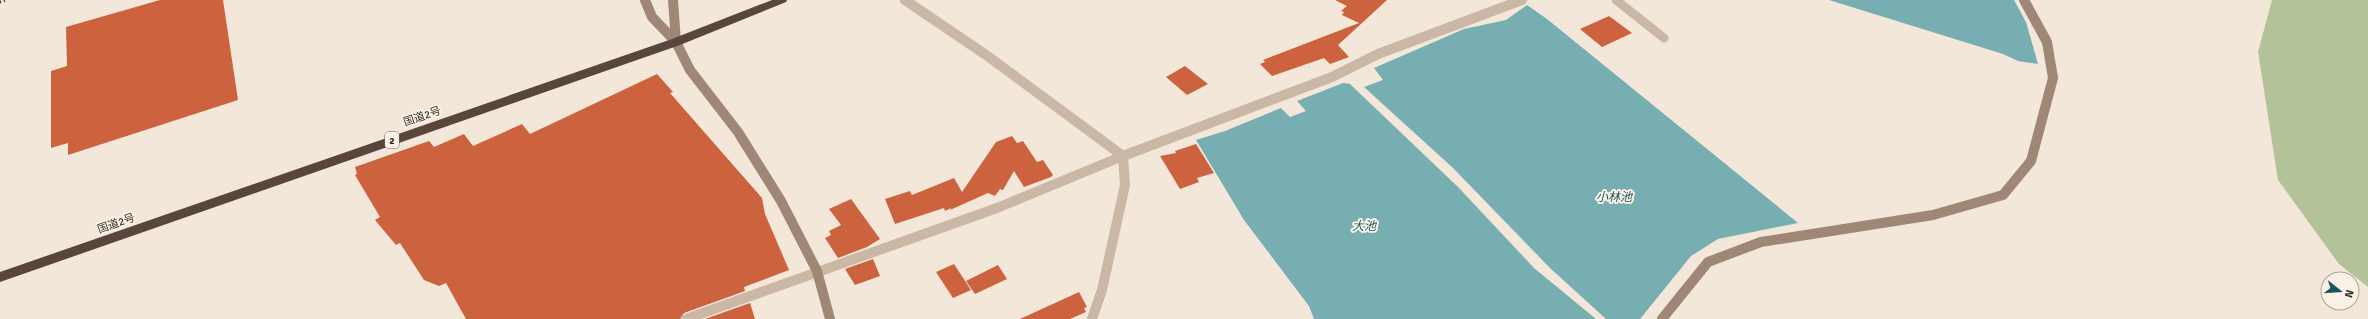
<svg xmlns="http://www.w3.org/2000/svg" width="2368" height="319" viewBox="0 0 2368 319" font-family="Signika,'Noto Sans JP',sans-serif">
	<rect width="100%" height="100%" fill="#f3e7da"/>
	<!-- green -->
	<path fill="#b4c299" d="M 2272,0 L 2368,0 L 2368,287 L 2339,264 L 2278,180 L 2258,52 Z"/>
	<!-- water -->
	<path fill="#77aeb1" d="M 1829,0 L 2014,0 L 2026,22 L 2038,64 L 2018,61 L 2003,54 Z
		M 1527,5 L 1547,19 L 1798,223 L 1718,239 L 1691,256 L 1640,319 L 1606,319 L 1550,268 L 1453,168 L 1364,87 L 1383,80 L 1374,68 L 1464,29 L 1506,20 Z
		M 1343,83 L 1350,84 L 1459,188 L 1534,268 L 1596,319 L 1314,319 L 1309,306 L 1244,220 L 1196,140 L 1225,131 L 1281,108 L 1290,117 L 1306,111 L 1297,101 Z"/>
	<!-- building -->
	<path fill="#cc623e" d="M 160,0 L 223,0 L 238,100 L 68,155 L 68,143 L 51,148 L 51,71 L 67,66 L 66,27 Z
		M 1335,0 L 1387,0 L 1338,45 L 1349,57 L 1330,64 L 1324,58 L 1272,76 L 1260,64 L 1265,62 L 1263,60 L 1359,23 L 1342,15 L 1344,12 L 1341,11 L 1347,6 Z
		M 1609,16 L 1632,33 L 1602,47 L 1580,29 Z
		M 1185,66 L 1208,84 L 1187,95 L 1166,77 Z
		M 657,74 L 673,92 L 670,93 L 762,198 L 765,214 L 789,270 L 744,287 L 745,291 L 684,313 L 680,319 L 466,319 L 446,283 L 439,286 L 424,280 L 400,243 L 396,245 L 375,220 L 380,217 L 355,175 L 357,174 L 355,167 L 429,141 L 434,147 L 464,134 L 473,146 L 522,124 L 530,134 Z
		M 1012,136 L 1017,143 L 1023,141 L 1037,162 L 1043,160 L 1053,175 L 1051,177 L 1024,187 L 1014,171 L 1003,190 L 1000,189 L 995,196 L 988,193 L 950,210 L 951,208 L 945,211 L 944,208 L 895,224 L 885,199 L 910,191 L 912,195 L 954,178 L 962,192 L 996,142 Z
		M 1196,144 L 1214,173 L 1197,178 L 1199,182 L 1180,189 L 1160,156 L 1176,153 L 1175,151 Z
		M 851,199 L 880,239 L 867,247 L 838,258 L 825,238 L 831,235 L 829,231 L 841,225 L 829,209 Z
		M 873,259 L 880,276 L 855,285 L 845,269 Z
		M 954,264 L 971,290 L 953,298 L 936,272 Z
		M 998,265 L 1007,279 L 975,294 L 966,281 Z
		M 1079,292 L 1087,307 L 1084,308 L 1086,312 L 1070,319 L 1020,319 Z
		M 750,303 L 755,319 L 705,319 Z"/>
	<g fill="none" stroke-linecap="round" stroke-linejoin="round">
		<!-- lane -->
		<path stroke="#cbb7a5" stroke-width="9" d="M 1616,0 L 1664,38"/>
		<!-- street -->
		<path stroke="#cbb7a5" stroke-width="10" d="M 905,0 L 989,57 L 1123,156 L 1125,185 L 1102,290 L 1092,319
			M 686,319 L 997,208 L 1123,156 L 1332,77 L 1378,54 L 1522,0"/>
		<!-- secondary -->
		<path stroke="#9f8676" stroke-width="10" d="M 645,0 L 652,17 L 676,42 L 690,70 L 738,132 L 781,201 L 817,271 L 830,319
			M 673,0 L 676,42
			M 1662,319 L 1708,262 L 1761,242 L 1933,215 L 2003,195 L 2031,161 L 2053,78 L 2047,42 L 2024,0"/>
		<!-- highway -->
		<path fill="#58463d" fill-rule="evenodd" d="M 772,0 L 787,0 L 786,2 L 680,45 L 0,282 L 0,272 L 672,39 Z"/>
		<!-- rail -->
		<path stroke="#372c27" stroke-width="3" stroke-dasharray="1 3" stroke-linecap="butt" d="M 0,2 L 7,0"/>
	</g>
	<g text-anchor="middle" stroke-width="4" stroke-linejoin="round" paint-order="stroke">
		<!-- shield labels -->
		<rect fill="#faf1e6" stroke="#726760" stroke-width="1" x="385" y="132" width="14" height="16" rx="3"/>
		<g font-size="10" font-weight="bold" fill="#372c27">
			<text x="392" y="144">2</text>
		</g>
		<!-- street labels -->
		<g font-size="11" fill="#372c27" stroke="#faf1e6">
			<text transform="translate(422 116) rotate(-19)" y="4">国道2号</text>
			<text transform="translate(116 223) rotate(-19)" y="4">国道2号</text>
		</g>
		<!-- water labels -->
		<g font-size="12" font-style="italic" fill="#1a555a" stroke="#faf1e6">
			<text x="1614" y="201">小林池</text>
			<text x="1364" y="230">大池</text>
		</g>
	</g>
	<!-- north arrow -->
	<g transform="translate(2340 291) rotate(107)"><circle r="19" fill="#faf1e6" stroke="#aca29a"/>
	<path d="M0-3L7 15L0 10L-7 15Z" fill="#1a555a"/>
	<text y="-6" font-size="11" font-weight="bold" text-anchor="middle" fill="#372c27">N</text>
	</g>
</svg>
